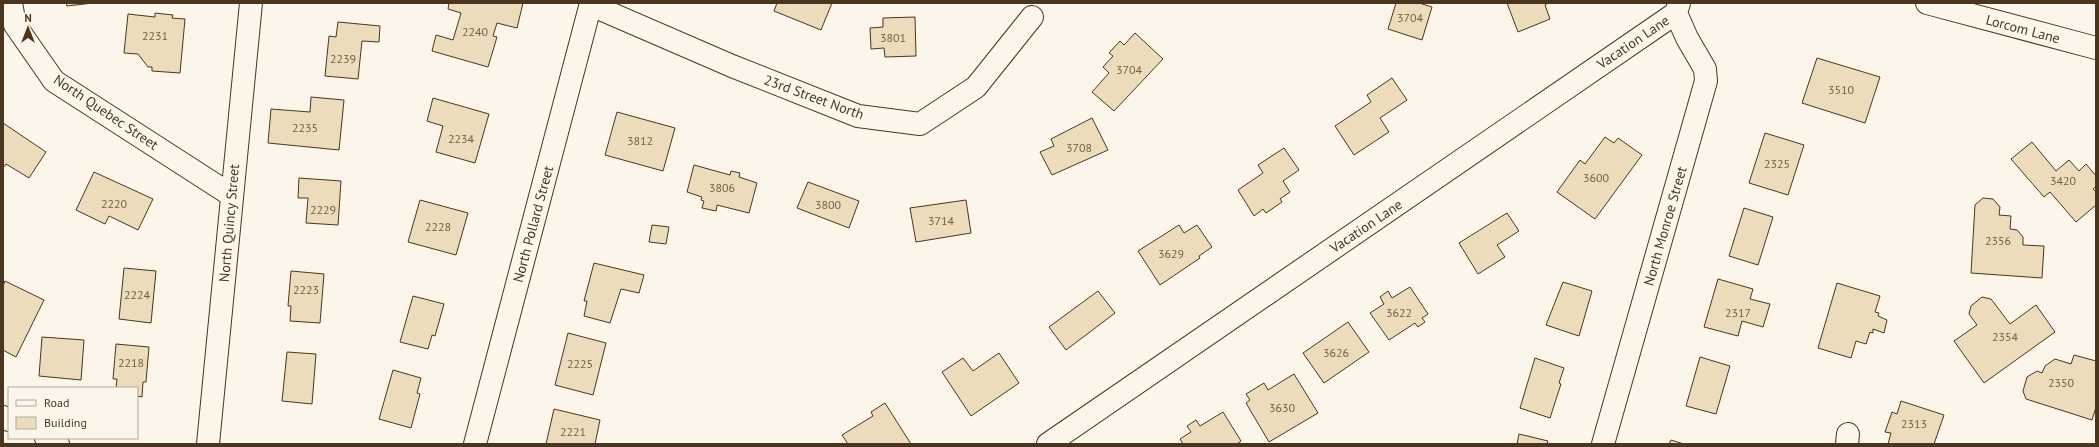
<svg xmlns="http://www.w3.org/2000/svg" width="2099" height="447" viewBox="0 0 2099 447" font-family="'PT Sans',sans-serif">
	<rect width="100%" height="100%" fill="#fbf6e9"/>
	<!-- building -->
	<path fill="#ecdcbc" stroke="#4a3520" d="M 66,3 L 93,3 L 67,6 Z
		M 449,3 L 523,3 L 517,28 L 497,23 L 493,36 L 497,37 L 488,67 L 432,51 L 436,35 L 453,40 L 461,13 L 448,9 Z
		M 777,3 L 832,3 L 821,30 L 774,11 Z
		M 1396,3 L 1419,3 L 1432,7 L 1422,40 L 1388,29 Z
		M 1507,3 L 1548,3 L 1545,5 L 1550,19 L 1518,32 Z
		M 155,13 L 173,15 L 172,18 L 185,19 L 180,73 L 152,71 L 152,67 L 148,67 L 138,54 L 124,53 L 128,14 L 155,17 Z
		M 915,17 L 916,56 L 885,57 L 884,48 L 871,49 L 870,28 L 883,27 L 883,18 Z
		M 338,22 L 380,26 L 379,42 L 362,41 L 358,79 L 325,76 L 329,36 L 336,37 Z
		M 1135,33 L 1163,59 L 1114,111 L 1092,92 L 1109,73 L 1103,67 L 1113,56 L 1109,53 L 1120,41 L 1124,45 Z
		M 1817,58 L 1880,77 L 1865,123 L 1802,103 Z
		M 1392,78 L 1407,100 L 1380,118 L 1389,132 L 1354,155 L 1335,126 L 1371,102 L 1367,95 Z
		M 311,97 L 344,100 L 339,150 L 268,143 L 271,109 L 310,112 Z
		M 433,98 L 489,114 L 475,163 L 436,152 L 443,126 L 427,121 Z
		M 617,112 L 675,128 L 663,171 L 605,155 Z
		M 1092,118 L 1108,150 L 1052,175 L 1040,152 L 1054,146 L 1051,139 Z
		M 3,123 L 46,152 L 29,178 L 6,164 L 3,168 Z
		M 1765,133 L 1804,145 L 1788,195 L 1749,183 Z
		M 1605,137 L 1614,143 L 1618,138 L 1642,155 L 1595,219 L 1557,192 L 1580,160 L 1585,164 Z
		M 2032,142 L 2056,171 L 2069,160 L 2079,171 L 2086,164 L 2096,176 L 2096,186 L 2093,189 L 2096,192 L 2096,205 L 2076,222 L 2050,192 L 2044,197 L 2011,159 Z
		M 1284,148 L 1299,170 L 1283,181 L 1290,192 L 1280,199 L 1282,202 L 1266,213 L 1263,209 L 1254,216 L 1238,190 L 1263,173 L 1258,165 Z
		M 694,165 L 730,175 L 731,171 L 740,173 L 739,177 L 757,183 L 749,213 L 717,205 L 716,211 L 702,208 L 704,201 L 701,200 L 702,197 L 687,192 Z
		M 94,172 L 153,199 L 138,230 L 109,216 L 105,224 L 76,210 Z
		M 299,178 L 341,181 L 338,225 L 306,223 L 308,198 L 298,198 Z
		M 808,182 L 859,201 L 849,228 L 797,208 Z
		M 1983,198 L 1993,199 L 2000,207 L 1999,215 L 2011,216 L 2010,229 L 2017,230 L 2023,237 L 2023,245 L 2044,246 L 2042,278 L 1971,273 L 1975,205 Z
		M 420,200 L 468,213 L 456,255 L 408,242 Z
		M 966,200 L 971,233 L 916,242 L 910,208 Z
		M 1744,208 L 1773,217 L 1758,265 L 1729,256 Z
		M 1507,213 L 1519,231 L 1497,245 L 1505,257 L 1478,274 L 1459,243 Z
		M 652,225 L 669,227 L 666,244 L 649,242 Z
		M 1179,225 L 1184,233 L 1197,225 L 1212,247 L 1199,256 L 1200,258 L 1160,285 L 1138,251 Z
		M 594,263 L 644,275 L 639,293 L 621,289 L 610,323 L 584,316 L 587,301 L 584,301 Z
		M 124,268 L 156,271 L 151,323 L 119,319 Z
		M 291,271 L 324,274 L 320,323 L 290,321 L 291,306 L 288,306 Z
		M 1718,279 L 1753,289 L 1750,299 L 1770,304 L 1763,327 L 1742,321 L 1738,336 L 1704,327 Z
		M 5,281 L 44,300 L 16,357 L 3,350 L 3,286 Z
		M 1563,282 L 1592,291 L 1579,336 L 1546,325 Z
		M 1837,283 L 1880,296 L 1875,312 L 1879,313 L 1878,316 L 1887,320 L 1884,333 L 1873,329 L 1873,333 L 1870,332 L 1866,344 L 1856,341 L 1851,358 L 1818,348 Z
		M 1410,287 L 1428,314 L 1422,318 L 1425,322 L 1418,327 L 1415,323 L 1389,340 L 1370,313 L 1384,304 L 1380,297 L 1388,291 L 1392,298 Z
		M 1098,291 L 1115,313 L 1066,350 L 1049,327 Z
		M 413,296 L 444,304 L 435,336 L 432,335 L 428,349 L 400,342 Z
		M 1982,297 L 1991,299 L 2010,324 L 2036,305 L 2055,332 L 1984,383 L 1954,341 L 1977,325 L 1969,314 L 1971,306 Z
		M 1348,322 L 1369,352 L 1324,383 L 1303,353 Z
		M 568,333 L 606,343 L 593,395 L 555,385 Z
		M 42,337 L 84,340 L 81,380 L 39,376 Z
		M 116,344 L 149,347 L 146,382 L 143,382 L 142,397 L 137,396 L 137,388 L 116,388 L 117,379 L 113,379 Z
		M 287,352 L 316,354 L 312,404 L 282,401 Z
		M 999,353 L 1019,383 L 971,416 L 942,372 L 963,358 L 973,371 Z
		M 2074,355 L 2096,361 L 2096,407 L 2092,420 L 2026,399 L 2023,391 L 2027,377 L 2037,371 L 2042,373 L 2045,366 L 2055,359 L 2071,364 Z
		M 1700,357 L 1730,366 L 1716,414 L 1686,406 Z
		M 1535,358 L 1564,368 L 1559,383 L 1561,384 L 1550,418 L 1520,408 Z
		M 393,370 L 421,378 L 417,393 L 420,394 L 411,428 L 379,419 Z
		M 1294,374 L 1318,413 L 1269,442 L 1246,403 L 1250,400 L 1246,394 L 1264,383 L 1268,390 Z
		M 1901,401 L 1944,415 L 1934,444 L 1888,444 L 1891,433 L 1885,432 L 1892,412 L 1897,414 Z
		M 885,403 L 911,444 L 848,444 L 842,435 L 873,416 L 871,412 Z
		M 554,409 L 600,420 L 595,444 L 546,444 Z
		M 1223,412 L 1241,441 L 1237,444 L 1183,444 L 1180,439 L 1191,432 L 1187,426 L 1196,420 L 1200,426 Z
		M 1519,434 L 1548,441 L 1547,444 L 1517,444 Z
		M 1671,440 L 1684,444 L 1669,444 Z"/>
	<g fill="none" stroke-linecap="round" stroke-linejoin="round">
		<defs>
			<path id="minor" d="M 11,3 L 15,25 L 54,81 L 231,195
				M 1927,3 L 2096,48
				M 591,5 L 732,66 L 858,116 L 920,124 L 976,87 L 1032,17
				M 3,417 L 9,420
				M 46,438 L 58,444
				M 208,444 L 251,3
				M 475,444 L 591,3
				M 1048,444 L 1676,13 L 1679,3
				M 1603,444 L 1706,81 L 1705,69 L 1687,38 L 1676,13
				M 1847,444 L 1848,434"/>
		</defs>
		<!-- minor casing -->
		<use href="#minor" stroke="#4a3520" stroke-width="24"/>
		<!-- minor -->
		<use href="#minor" stroke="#fbf6e9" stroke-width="22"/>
	</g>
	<g text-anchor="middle" stroke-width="3" stroke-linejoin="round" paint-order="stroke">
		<!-- number labels -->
		<g font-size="12" fill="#725f47">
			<text x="1410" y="22">3704</text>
			<text x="475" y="36">2240</text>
			<text x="155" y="40">2231</text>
			<text x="893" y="42">3801</text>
			<text x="343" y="63">2239</text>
			<text x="1129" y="74">3704</text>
			<text x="1841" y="94">3510</text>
			<text x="305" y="132">2235</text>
			<text x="461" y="143">2234</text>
			<text x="640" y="145">3812</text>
			<text x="1079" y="152">3708</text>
			<text x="1777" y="168">2325</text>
			<text x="1596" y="182">3600</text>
			<text x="2063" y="185">3420</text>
			<text x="722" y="192">3806</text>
			<text x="114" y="208">2220</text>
			<text x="828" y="209">3800</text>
			<text x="323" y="214">2229</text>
			<text x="941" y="225">3714</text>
			<text x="438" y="231">2228</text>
			<text x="1998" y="245">2356</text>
			<text x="1171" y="258">3629</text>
			<text x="306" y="294">2223</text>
			<text x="137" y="299">2224</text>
			<text x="1399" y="317">3622</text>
			<text x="1738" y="317">2317</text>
			<text x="2005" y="341">2354</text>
			<text x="1336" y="357">3626</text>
			<text x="131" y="367">2218</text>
			<text x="580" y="368">2225</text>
			<text x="2061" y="387">2350</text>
			<text x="1282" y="412">3630</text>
			<text x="1914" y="428">2313</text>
			<text x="573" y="436">2221</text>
		</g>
		<!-- street labels -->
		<g font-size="14" fill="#4a3520" stroke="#fbf6e9">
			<text transform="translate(2023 29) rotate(15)" y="5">Lorcom Lane</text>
			<text transform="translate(1633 42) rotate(-34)" y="5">Vacation Lane</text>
			<text transform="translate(814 97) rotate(20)" y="5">23rd Street North</text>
			<text transform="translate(106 112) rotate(34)" y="5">North Quebec Street</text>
			<text transform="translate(229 223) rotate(-85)" y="5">North Quincy Street</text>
			<text transform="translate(533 224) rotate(-75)" y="5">North Pollard Street</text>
			<text transform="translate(1366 226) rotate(-34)" y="5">Vacation Lane</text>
			<text transform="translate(1665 226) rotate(-74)" y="5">North Monroe Street</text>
		</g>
	</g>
	<!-- border -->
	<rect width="2099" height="447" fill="none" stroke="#4a3520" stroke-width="8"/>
	<!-- legend -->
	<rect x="8" y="387" width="130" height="52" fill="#fbf6e9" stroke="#b4a999"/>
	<rect x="16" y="400" width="20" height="6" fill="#fbf6e9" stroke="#b4a999"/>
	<text x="44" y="407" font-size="12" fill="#4a3520">Road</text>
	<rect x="16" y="417" width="20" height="12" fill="#ecdcbc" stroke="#b4a999"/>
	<text x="44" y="427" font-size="12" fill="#4a3520">Building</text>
	<!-- north arrow -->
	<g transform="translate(28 28)" stroke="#fbf6e9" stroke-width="3" paint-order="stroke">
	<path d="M0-3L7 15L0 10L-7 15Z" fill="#4a3520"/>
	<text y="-6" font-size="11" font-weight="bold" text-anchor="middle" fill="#4a3520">N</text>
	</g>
</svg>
